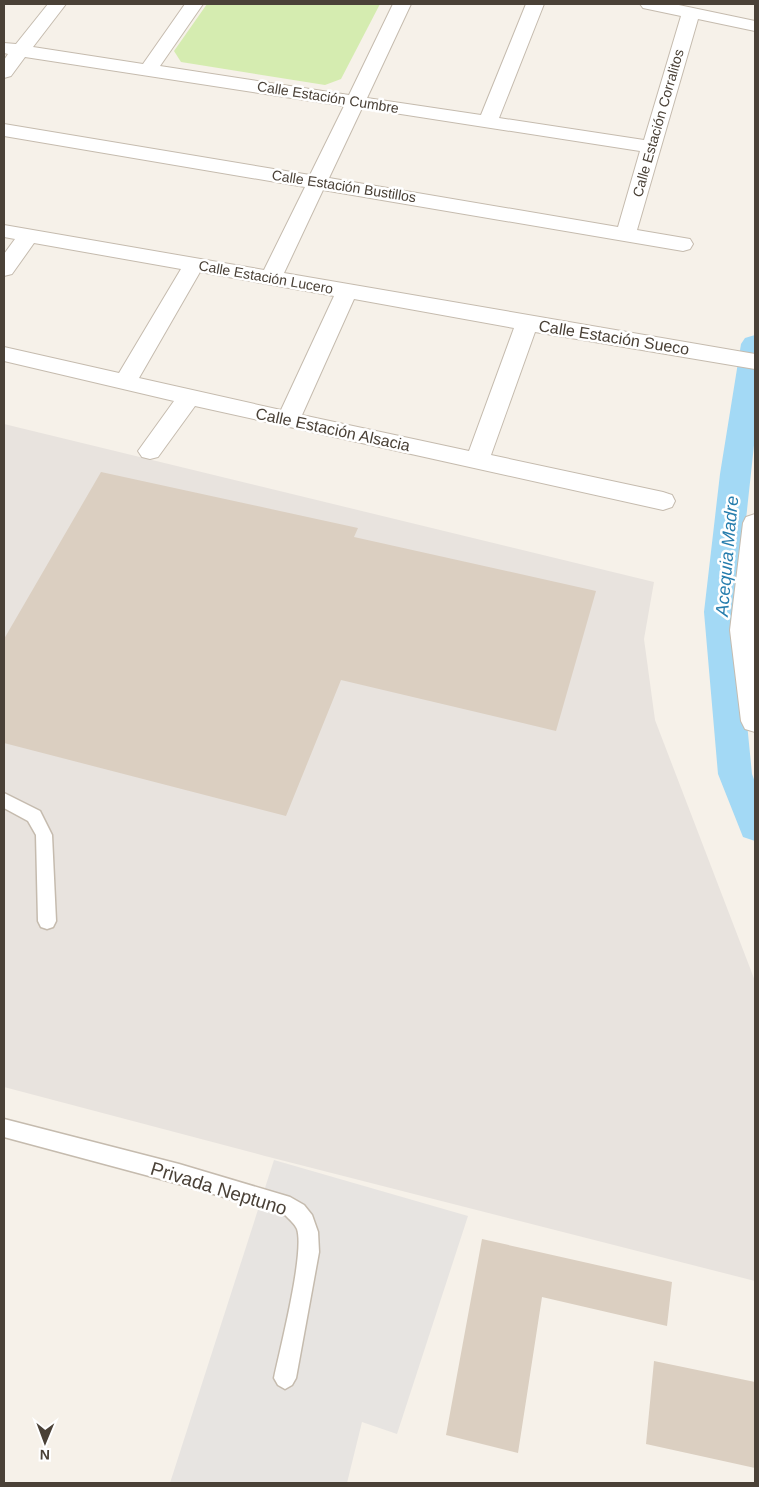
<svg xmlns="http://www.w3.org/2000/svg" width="759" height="1487" viewBox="0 0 759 1487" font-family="Helvetica,sans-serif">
	<rect width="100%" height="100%" fill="#f6f1e9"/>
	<!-- industrial -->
	<path fill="#e8e3de" d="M 4,424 L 654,582 L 644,639 L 655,720 L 755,981 L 755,1281 L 265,1156 L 4,1087 Z"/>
	<!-- green -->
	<path fill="#d5ecb0" d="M 207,4 L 380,4 L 341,79 L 325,85 L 181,62 L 174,51 Z"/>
	<!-- parking -->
	<path fill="#e7e4e1" d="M 274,1160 L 468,1216 L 397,1434 L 362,1422 L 347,1483 L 170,1483 Z"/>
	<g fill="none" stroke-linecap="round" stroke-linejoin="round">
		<!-- canal -->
		<path fill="#a3d9f5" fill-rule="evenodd" d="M 755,335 L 755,436 L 736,612 L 752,774 L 755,782 L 755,841 L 743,837 L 718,774 L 704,612 L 720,474 L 741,344 L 745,338 Z"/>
	</g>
	<!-- building -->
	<path fill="#dbcfc1" d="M 101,472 L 358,528 L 354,537 L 596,591 L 556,731 L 341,680 L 286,816 L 4,743 L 4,639 Z
		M 482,1239 L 672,1282 L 667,1326 L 542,1297 L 518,1453 L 446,1435 Z
		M 654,1361 L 755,1382 L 755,1468 L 646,1444 Z"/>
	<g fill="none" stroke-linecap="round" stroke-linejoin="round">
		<defs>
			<path id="service" d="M 4,793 L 40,811 L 52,835 L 56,921 L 53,927 L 47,929 L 41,927 L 38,921 L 36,835 L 28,821 L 4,808 Z
				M 4,1119 L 179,1164 L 290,1197 L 304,1205 L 312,1215 L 318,1232 L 319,1252 L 296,1378 L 292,1385 L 285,1389 L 278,1385 L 274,1378 C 280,1349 305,1252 297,1229 C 295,1224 289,1219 285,1215 L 179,1184 L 4,1137 Z"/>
			<path id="minor" d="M 48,4 L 66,4 L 33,47 L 143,64 L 185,4 L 203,4 L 160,66 L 349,95 L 393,4 L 411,4 L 367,98 L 481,115 L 526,4 L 544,4 L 499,118 L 644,140 L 681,16 L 643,8 L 640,4 L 674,4 L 755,21 L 755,31 L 698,19 L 637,230 L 690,239 L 693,244 L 690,249 L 683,251 L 323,190 L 284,273 L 755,354 L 755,369 L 535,332 L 491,455 L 663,492 L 672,495 L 675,501 L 672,507 L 663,510 L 195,406 L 158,457 L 150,459 L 142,457 L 138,451 L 174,401 L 4,361 L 4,347 L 119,373 L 181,269 L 34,243 L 12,274 L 4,276 L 4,254 L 15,239 L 4,237 L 4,225 L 264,270 L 305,187 L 4,136 L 4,124 L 310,175 L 344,106 L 25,57 L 11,76 L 4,78 L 4,60 L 8,54 L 4,53 L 4,43 L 16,44 ZM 362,108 L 640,151 L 618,227 L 329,178 ZM 200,272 L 334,296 L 281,410 L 139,378 ZM 354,299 L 514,328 L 469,451 L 302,415 Z
				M 755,514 L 755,732 L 745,729 L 741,721 L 730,630 L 743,523 L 746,517 Z"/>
		</defs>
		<!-- service casing -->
		<use href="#service" stroke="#c5bbae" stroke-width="3"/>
		<!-- minor casing -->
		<use href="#minor" stroke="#c5bbae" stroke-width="2"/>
		<!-- service -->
		<use href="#service" fill="#fff" fill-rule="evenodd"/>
		<!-- minor -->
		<use href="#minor" fill="#fff" fill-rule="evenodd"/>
	</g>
	<g text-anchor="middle" stroke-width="5" stroke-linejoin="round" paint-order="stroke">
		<!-- far-street labels -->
		<g font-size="14" fill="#4a4137" stroke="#fff">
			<text transform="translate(328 97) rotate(9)" y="5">Calle Estación Cumbre</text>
			<text transform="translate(658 123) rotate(-74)" y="5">Calle Estación Corralitos</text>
			<text transform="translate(344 186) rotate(9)" y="5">Calle Estación Bustillos</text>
			<text transform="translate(266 277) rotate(10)" y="5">Calle Estación Lucero</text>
		</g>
		<!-- street labels -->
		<g font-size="16" fill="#4a4137" stroke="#fff">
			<text transform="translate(614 337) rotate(9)" y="6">Calle Estación Sueco</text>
			<text transform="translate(333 429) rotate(12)" y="6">Calle Estación Alsacia</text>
		</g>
		<!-- water labels -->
		<g font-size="18" font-style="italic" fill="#267dad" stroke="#fff">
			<text transform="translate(727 556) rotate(-85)" y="6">Acequia Madre</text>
		</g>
		<!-- near-street labels -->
		<g font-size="19" fill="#4a4137" stroke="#fff">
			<text transform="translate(219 1188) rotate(17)" y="7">Privada Neptuno</text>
		</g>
	</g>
	<!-- border -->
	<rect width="759" height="1487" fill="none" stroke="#4a4137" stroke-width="10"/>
	<!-- north arrow -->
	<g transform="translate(45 1442) rotate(181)" stroke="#ffffff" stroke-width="4" paint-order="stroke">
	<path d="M0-4L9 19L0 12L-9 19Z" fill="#4a4137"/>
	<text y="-8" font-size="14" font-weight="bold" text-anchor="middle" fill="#4a4137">N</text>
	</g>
</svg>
